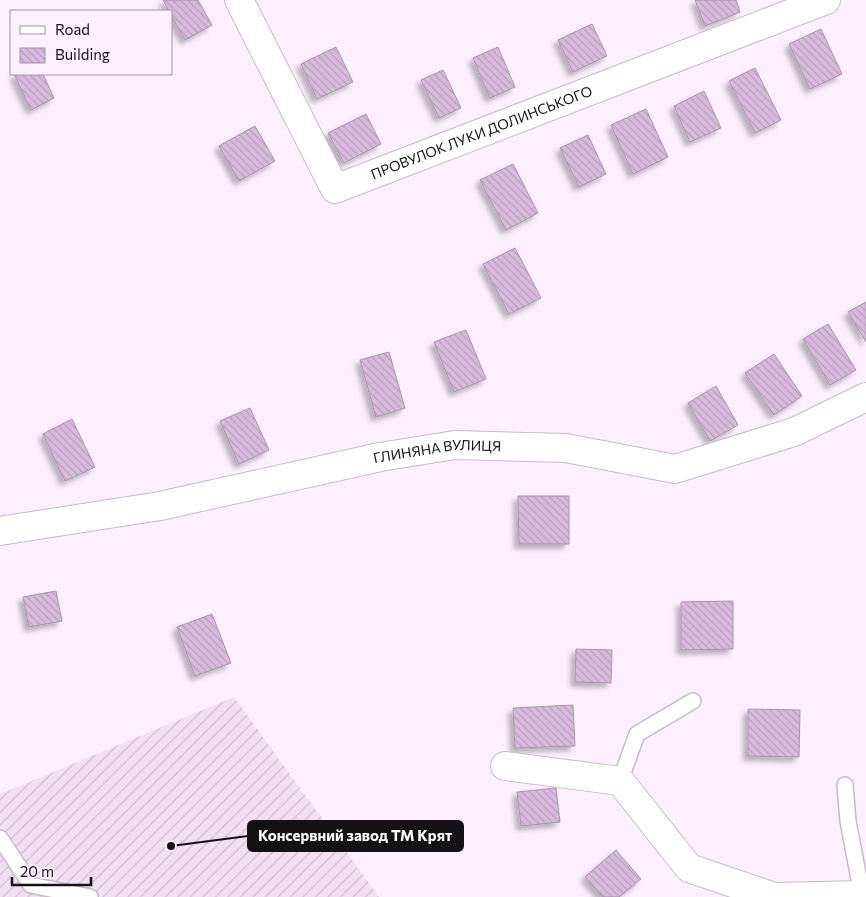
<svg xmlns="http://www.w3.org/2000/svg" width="866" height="897" viewBox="0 0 866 897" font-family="Commissioner,sans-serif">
	<defs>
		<pattern id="industrial-furrows" width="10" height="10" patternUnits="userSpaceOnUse" patternTransform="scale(1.25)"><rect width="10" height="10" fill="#f2dff3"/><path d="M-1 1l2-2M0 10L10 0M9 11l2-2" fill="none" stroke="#cfbed0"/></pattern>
		<pattern id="building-back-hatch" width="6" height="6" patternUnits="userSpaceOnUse" patternTransform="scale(1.25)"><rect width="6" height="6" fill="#d9bade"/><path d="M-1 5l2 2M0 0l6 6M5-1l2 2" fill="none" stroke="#ba9fbe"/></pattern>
		<filter id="shadow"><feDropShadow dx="-4.5" dy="4.5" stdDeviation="2.5" flood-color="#0004"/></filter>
	</defs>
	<rect width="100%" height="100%" fill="#fdefff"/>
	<!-- industrial -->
	<path fill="url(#industrial-furrows)" d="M 234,697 L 379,897 L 0,897 L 0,794 Z"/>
	<!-- building -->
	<path fill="url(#building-back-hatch)" stroke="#a497a6" filter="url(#shadow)" d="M 163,0 L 198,0 L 212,25 L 185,40 L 171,15 L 171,11 L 169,11 Z
		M 695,0 L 736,0 L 740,12 L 705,26 Z
		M 592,24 L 607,56 L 573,72 L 558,40 Z
		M 821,29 L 842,74 L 810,89 L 789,44 Z
		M 336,47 L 353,82 L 317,99 L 301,64 Z
		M 498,47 L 515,87 L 490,98 L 473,58 Z
		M 755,68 L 781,120 L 755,133 L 729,81 Z
		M 443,70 L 461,108 L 439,118 L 421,80 Z
		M 14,74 L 43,74 L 54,98 L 31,110 Z
		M 704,91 L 721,128 L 690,142 L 674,106 Z
		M 646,109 L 668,157 L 633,174 L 611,125 Z
		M 366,114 L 381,144 L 344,163 L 328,133 Z
		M 255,126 L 275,161 L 239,181 L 219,146 Z
		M 588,135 L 606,174 L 579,187 L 560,148 Z
		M 513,164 L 538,213 L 506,230 L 480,180 Z
		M 515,248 L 541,298 L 509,314 L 483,264 Z
		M 866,302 L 866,342 L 848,312 Z
		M 828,324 L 856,370 L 830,385 L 803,339 Z
		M 466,330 L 486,379 L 454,392 L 434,342 Z
		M 389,352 L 405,408 L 376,417 L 360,360 Z
		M 774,354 L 802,396 L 774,415 L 745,373 Z
		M 716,386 L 738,425 L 710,441 L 688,403 Z
		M 250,408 L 269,450 L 239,464 L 220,421 Z
		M 72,419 L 95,467 L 65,481 L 43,434 Z
		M 518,496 L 569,496 L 569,544 L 519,544 Z
		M 56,591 L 62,621 L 29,627 L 23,597 Z
		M 733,601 L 733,649 L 681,650 L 681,602 Z
		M 212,614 L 231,663 L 195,676 L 177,627 Z
		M 576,649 L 612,650 L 611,683 L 575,682 Z
		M 573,705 L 575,746 L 515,748 L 513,708 Z
		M 748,709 L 800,710 L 799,757 L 748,756 Z
		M 556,788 L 560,822 L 521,826 L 517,792 Z
		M 616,850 L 641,879 L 619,897 L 603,897 L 585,877 Z"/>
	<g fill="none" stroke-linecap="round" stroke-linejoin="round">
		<defs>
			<path id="lane" d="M 620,781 L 637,734 L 693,701
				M 845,785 L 848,821 L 862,895
				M 0,838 L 31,885 L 90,897"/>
			<g id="street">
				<path id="s1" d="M 239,0 L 335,189 L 826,0"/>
				<path id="s2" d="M 0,531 L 160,506 L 380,457 L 455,445 L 566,448 L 675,469 L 794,432 L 866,397"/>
				<path d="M 505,766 L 620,781 L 689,868 L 774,897 L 866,895"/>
			</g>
		</defs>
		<!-- lane casing -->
		<use href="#lane" stroke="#c7bac9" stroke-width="18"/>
		<!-- street casing -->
		<use href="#street" stroke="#c7bac9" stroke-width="30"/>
		<!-- lane -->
		<use href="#lane" stroke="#fff" stroke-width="15"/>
		<!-- street -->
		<use href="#street" stroke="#fff" stroke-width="28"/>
	</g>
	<g text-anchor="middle" stroke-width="4.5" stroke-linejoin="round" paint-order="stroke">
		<!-- street labels -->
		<g font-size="14" fill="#161116" stroke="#fdefff">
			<text dy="5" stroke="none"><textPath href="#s1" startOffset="369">ПРОВУЛОК ЛУКИ ДОЛИНСЬКОГО</textPath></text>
			<text dy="5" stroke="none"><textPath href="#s2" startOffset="445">ГЛИНЯНА ВУЛИЦЯ</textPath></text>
		</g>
	</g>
	<!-- callouts -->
	<path fill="none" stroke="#161116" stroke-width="2" d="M171 846L248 836"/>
	<circle fill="#161116" stroke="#fdefff" stroke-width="2" cx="171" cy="846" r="5"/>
	<rect fill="#161116" stroke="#161116" stroke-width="2" x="248" y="821" width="215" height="30" rx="5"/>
	<g font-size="15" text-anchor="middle" font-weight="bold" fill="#fff">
		<text x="355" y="841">Консервний завод ТМ Крят</text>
	</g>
	<!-- legend -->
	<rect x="10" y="10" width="162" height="65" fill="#fdefff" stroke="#a196a2"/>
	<rect x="20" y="26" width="25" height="8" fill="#ffffff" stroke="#a196a2"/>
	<text x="55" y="35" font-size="15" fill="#161116">Road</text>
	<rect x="20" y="48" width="25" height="15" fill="url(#building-back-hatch)" stroke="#a196a2"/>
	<text x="55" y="60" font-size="15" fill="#161116">Building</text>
	<!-- scale -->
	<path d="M12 877v8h79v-8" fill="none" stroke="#161116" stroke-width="2.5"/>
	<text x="20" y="877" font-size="15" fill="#161116" stroke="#fdefff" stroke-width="4" paint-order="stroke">20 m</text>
</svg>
